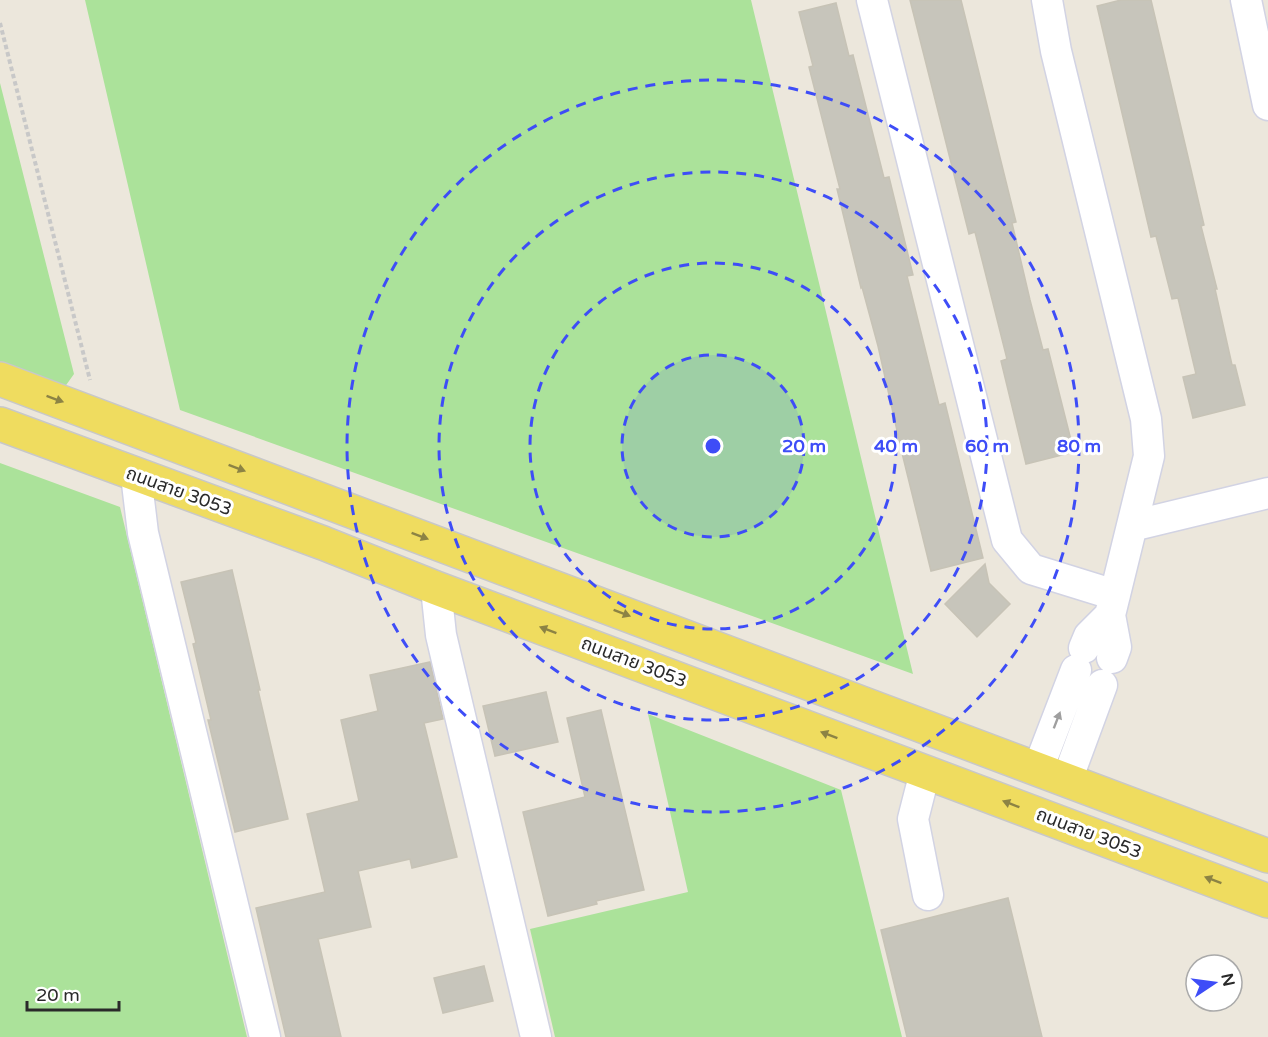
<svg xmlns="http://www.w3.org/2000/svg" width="1268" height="1037" viewBox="0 0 1268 1037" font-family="'Varela Round','Noto Sans Thai',sans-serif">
	<rect width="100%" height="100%" fill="#ece7dc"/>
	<!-- green -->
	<path fill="#abe29a" d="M 85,0 L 751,0 L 913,674 L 180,410 Z
		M 0,83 L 74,374 L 64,388 L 0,364 Z
		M 0,463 L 120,507 L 247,1037 L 0,1037 Z
		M 648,714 L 841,790 L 902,1037 L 555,1037 L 530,929 L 688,892 Z"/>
	<!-- building -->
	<path fill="#c7c5bb" stroke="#c7c3b6" stroke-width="1.5" d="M 910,0 L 961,0 L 1016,222 L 1012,223 L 1030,300 L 1043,350 L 1048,349 L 1074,452 L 1026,464 L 1001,361 L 1007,359 L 975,232 L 969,234 Z
		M 1121,0 L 1151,0 L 1189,161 L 1204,225 L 1201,226 L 1217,289 L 1215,289 L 1232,365 L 1235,365 L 1245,405 L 1193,418 L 1183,377 L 1196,374 L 1178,298 L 1172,299 L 1156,236 L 1151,237 L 1097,6 Z
		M 836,3 L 849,56 L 853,55 L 884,178 L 889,177 L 913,275 L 907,276 L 939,405 L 945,403 L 983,558 L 931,571 L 903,457 L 878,346 L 862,287 L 861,288 L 837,189 L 840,189 L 809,67 L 813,66 L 799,12 Z
		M 985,564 L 989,583 L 1010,604 L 977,637 L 945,604 Z
		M 232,570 L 260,690 L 258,690 L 288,819 L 235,832 L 208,720 L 211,720 L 193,644 L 196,643 L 181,582 Z
		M 430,662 L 443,719 L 424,723 L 457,857 L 412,868 L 410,859 L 358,871 L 371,927 L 318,939 L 341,1037 L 286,1037 L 256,908 L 325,892 L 307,814 L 359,801 L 341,720 L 378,711 L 370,675 Z
		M 546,692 L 558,742 L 495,756 L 483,706 Z
		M 601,710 L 644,890 L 596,901 L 597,904 L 548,916 L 523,812 L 585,797 L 567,718 Z
		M 1008,898 L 1042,1037 L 907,1037 L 881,930 Z
		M 484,966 L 493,1001 L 443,1013 L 434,978 Z"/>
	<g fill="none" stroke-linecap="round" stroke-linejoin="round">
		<defs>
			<path id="minor" d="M 872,0 L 1007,540 L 1031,569 L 1115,595
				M 1047,0 L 1056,51 L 1146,419 L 1149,456 L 1110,615 L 1116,647 L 1112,658
				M 1246,0 L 1268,105
				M 136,475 L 143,533 L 265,1037
				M 1132,526 L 1268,493
				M 436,588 L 441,635 L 536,1037
				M 1084,648 L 1089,636 L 1110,615
				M 1038,769 L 1076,670
				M 925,772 L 913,819 L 928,895
				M 1067,780 L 1102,685"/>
			<path id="major" d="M 0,379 L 1268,856
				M 0,424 L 323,543 L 436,588 L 1268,901"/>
		</defs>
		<!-- minor casing -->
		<use href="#minor" stroke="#d2d3e3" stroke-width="33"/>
		<!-- major casing -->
		<use href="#major" stroke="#c8c8c8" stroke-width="36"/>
		<!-- path -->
		<path stroke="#c8c8c8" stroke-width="4" stroke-dasharray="4.5 3" stroke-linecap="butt" d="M 0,23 L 90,380"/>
		<!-- minor -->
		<use href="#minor" stroke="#fff" stroke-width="30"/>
		<!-- major -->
		<use href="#major" stroke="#efdc5f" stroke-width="33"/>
	</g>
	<!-- one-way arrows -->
	<defs><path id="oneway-solid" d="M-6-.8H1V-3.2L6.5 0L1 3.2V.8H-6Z" transform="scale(1.5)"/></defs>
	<g fill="#8c8344">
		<use href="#oneway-solid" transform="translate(55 399) rotate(20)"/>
		<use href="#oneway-solid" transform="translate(237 468) rotate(21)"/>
		<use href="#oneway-solid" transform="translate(420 536) rotate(21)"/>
		<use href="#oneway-solid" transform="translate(622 613) rotate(21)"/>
		<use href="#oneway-solid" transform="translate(548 630) rotate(-159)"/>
		<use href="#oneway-solid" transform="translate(829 735) rotate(-159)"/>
		<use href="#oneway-solid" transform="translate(1011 804) rotate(-159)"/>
		<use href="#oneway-solid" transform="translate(1213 880) rotate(-159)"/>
	</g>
	<use fill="#9f9f9f" href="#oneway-solid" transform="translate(1057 720) rotate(-69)"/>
	<!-- distance rings -->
	<circle cx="713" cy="446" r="91" fill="#3e4df7" fill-opacity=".12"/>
	<g fill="none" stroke="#3e4df7" stroke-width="3" stroke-dasharray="10 8">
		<circle cx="713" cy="446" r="91"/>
		<circle cx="713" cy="446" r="183"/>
		<circle cx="713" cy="446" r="274"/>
		<circle cx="713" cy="446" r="366"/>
	</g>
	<g text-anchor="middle" stroke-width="6" stroke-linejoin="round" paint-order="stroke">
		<!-- street labels -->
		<g font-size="18" fill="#2a2a2a" stroke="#fff">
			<text transform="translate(179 491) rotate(20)" y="6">ถนนสาย 3053</text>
			<text transform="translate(634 662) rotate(21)" y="6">ถนนสาย 3053</text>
			<text transform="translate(1089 833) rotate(21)" y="6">ถนนสาย 3053</text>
		</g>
	</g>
	<circle cx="713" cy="446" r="9" fill="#3e4df7" stroke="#fff" stroke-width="3"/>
	<g font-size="18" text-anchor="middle" font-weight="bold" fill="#3e4df7" stroke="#fff" stroke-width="6" stroke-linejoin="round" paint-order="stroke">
		<text x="804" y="452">20 m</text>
		<text x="896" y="452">40 m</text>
		<text x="987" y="452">60 m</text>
		<text x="1079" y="452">80 m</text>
	</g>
	<!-- north arrow -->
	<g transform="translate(1214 983) rotate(77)"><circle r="28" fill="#ffffff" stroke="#aaaaaa" stroke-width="1.5"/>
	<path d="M0-4.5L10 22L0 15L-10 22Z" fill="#3e4df7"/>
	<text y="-9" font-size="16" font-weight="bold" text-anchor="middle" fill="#2a2a2a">N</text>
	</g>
	<!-- scale -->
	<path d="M27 1001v9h92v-9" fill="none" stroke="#2a2a2a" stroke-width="3"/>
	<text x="36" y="1001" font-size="18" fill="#2a2a2a" stroke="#ffffff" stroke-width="4.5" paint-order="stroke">20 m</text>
</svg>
